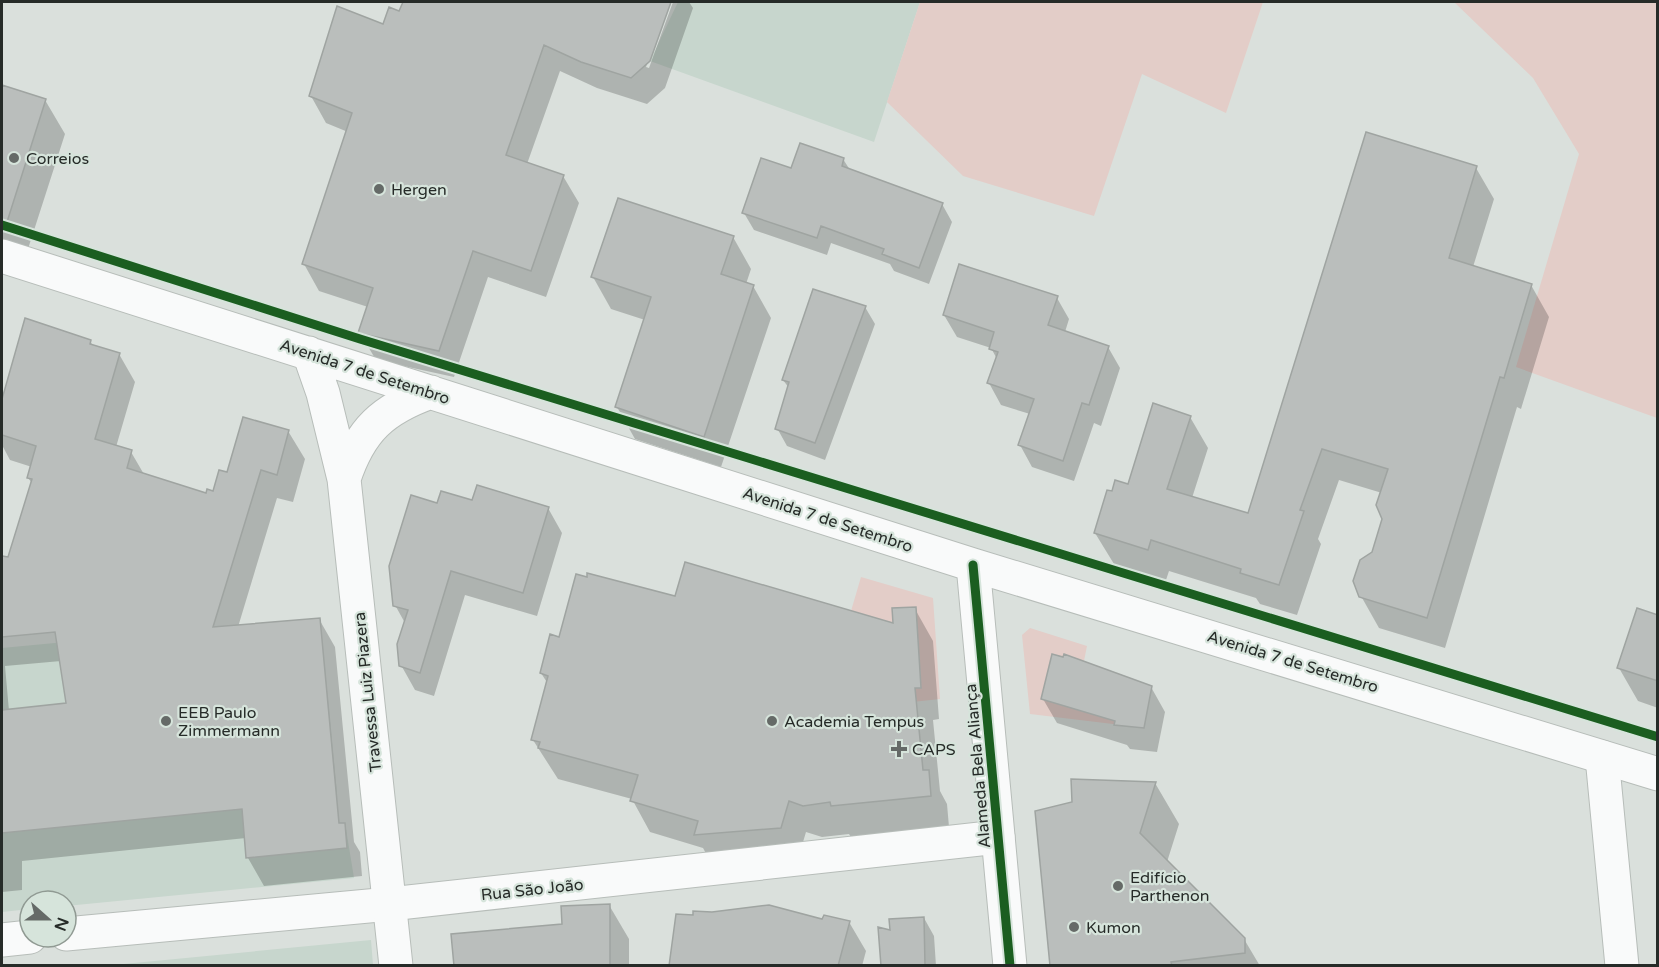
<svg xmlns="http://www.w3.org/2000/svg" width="1659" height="967" viewBox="0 0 1659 967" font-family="'Varela Round',sans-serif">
	<rect width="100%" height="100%" fill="#dae0dc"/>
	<!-- built -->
	<path fill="#c7d6cd" d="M 678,2 L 920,2 L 874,142 L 650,61 Z
		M 320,618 L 337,794 L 331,794 L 334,824 L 345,823 L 354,878 L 66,906 L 66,901 L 30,901 L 30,909 L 2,912 L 2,648 Z
		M 371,940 L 373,965 L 113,965 Z"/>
	<!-- green -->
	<path fill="#e3cdc8" d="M 920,2 L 1263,2 L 1226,113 L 1142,74 L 1094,216 L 963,176 L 887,102 Z
		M 1454,2 L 1657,2 L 1657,418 L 1516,367 L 1579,154 L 1533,78 Z
		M 861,577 L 933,598 L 940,699 L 875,706 L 851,611 Z
		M 1030,628 L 1087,646 L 1084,661 L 1152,686 L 1138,727 L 1030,714 L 1022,635 Z"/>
	<!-- shadow -->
	<path fill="#0003" fill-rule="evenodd" d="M 404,2 L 669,2 L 646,67 L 649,68 L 673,2 L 689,2 L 693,8 L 665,88 L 647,104 L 597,88 L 560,71 L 527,164 L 563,176 L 579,203 L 546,297 L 488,277 L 454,377 L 376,360 L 360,333 L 368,307 L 319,291 L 304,264 L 348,132 L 326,123 L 311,96 L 400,13 Z
		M 2,86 L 45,100 L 65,134 L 27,252 L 2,244 Z
		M 843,159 L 850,170 L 942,204 L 952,222 L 929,284 L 894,271 L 890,264 L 831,243 L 827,255 L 754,230 L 744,213 L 792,170 Z
		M 1476,168 L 1494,199 L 1473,267 L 1531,285 L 1549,317 L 1521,409 L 1517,407 L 1445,648 L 1379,628 L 1361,596 L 1383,519 L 1382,493 L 1339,480 L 1318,539 L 1321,544 L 1297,615 L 1260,604 L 1256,598 L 1169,571 L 1166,580 L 1114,564 L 1095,533 L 1113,493 L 1129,486 L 1190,417 L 1208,448 L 1192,498 L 1249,515 Z
		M 733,237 L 751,269 L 746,284 L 753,286 L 771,318 L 721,467 L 635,439 L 617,407 L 645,320 L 611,309 L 593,277 Z
		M 1057,298 L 1069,319 L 1065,332 L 1108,347 L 1120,368 L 1101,426 L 1094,423 L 1074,481 L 1032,467 L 1020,445 L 1030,414 L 1001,405 L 989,383 L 997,359 L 991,348 L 957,337 L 944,315 Z
		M 865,307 L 875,324 L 825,460 L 787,446 L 777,428 L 789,388 L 783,380 Z
		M 26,320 L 90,341 L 93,346 L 119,354 L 135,382 L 116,447 L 131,452 L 145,476 L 207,494 L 214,493 L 228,474 L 288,431 L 305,459 L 293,502 L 277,498 L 238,627 L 319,619 L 335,647 L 354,842 L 360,852 L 362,876 L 264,886 L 248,858 L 246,838 L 22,861 L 22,890 L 2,892 L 2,557 L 9,559 L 32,483 L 28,478 L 32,467 L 10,460 L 2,445 L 2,406 ZM 61,661 L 68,704 L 9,711 L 5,666 Z
		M 473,502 L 548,508 L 562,533 L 537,616 L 465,595 L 434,696 L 415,690 L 401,665 L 405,623 L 395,605 L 438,505 Z
		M 676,598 L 894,625 L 915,609 L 933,641 L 939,719 L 933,720 L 940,791 L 947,804 L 949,827 L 851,837 L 849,834 L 822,837 L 806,832 L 798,859 L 713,866 L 703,848 L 650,832 L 632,799 L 558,779 L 533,740 L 548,684 L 541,673 L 560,638 Z
		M 1658,617 L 1658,708 L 1638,701 L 1619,668 Z
		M 1064,659 L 1151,687 L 1165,712 L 1157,752 L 1130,749 L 1127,745 L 1057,723 L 1043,699 Z
		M 1155,783 L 1179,824 L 1167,862 L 1244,939 L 1260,966 L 1051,966 Z
		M 609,905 L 629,939 L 629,966 L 455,966 L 563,926 Z
		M 924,918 L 934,936 L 936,966 L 883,966 L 891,931 Z
		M 822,921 L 849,922 L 866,951 L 862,966 L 670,966 Z"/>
	<!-- building -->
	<path fill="#babebc" stroke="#9fa4a1" stroke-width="1.5" d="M 403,2 L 671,2 L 650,61 L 631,78 L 581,62 L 544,45 L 506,155 L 564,175 L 531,271 L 473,251 L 439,351 L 358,333 L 373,288 L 302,264 L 352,113 L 309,96 L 337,6 L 383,24 L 389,7 L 399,11 Z
		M 2,85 L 46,99 L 7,222 L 2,222 Z
		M 1366,132 L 1477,166 L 1449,258 L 1532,284 L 1504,378 L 1500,377 L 1427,618 L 1359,597 L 1353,581 L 1360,560 L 1372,552 L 1382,519 L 1376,505 L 1388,469 L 1322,449 L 1300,510 L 1304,511 L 1279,585 L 1240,573 L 1241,569 L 1151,540 L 1148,550 L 1094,533 L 1107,490 L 1112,491 L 1115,480 L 1128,484 L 1153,403 L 1191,416 L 1167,489 L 1248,513 Z
		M 800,143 L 844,158 L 842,166 L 943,203 L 919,268 L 882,254 L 884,249 L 821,226 L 817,238 L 742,213 L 761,158 L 791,168 Z
		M 618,198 L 734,236 L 721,274 L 754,285 L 704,437 L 615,407 L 651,297 L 591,277 Z
		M 959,264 L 1058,296 L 1048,325 L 1109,346 L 1089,405 L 1082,403 L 1063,461 L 1018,445 L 1034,399 L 987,383 L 998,352 L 989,349 L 994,332 L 943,315 Z
		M 813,289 L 866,306 L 815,443 L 775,429 L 789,382 L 782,380 Z
		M 25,318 L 91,340 L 90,344 L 120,353 L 95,439 L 132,450 L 127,468 L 206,493 L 207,489 L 213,491 L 219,470 L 227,472 L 243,417 L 289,430 L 277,475 L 261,470 L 213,627 L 320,618 L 339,823 L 345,823 L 347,848 L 246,858 L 242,809 L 2,833 L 2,710 L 66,703 L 55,632 L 2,637 L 2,556 L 8,557 L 32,479 L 27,478 L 36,446 L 2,435 L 2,399 Z
		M 477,485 L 549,507 L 523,593 L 451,571 L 420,673 L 399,666 L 397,644 L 408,610 L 393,606 L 389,566 L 411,495 L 437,503 L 441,491 L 472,500 Z
		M 685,562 L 893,623 L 892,608 L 916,607 L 921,688 L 915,688 L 923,770 L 929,770 L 931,796 L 831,806 L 830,802 L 803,806 L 789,801 L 781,828 L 694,835 L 698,821 L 630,801 L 638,775 L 538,748 L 540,742 L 531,740 L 548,676 L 540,673 L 550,634 L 559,637 L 576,574 L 587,577 L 587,573 L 675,596 Z
		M 1637,608 L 1658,615 L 1658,681 L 1617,668 Z
		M 1052,654 L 1063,657 L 1064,654 L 1152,686 L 1144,728 L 1114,725 L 1115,721 L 1041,699 Z
		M 1071,779 L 1156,782 L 1140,833 L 1245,938 L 1245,953 L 1171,962 L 1172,966 L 1050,966 L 1035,811 L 1072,802 Z
		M 610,904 L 610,966 L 454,966 L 451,934 L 562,924 L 561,906 Z
		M 769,905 L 822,919 L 824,915 L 850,921 L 838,966 L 669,966 L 676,914 L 693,915 L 693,911 L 712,912 Z
		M 924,917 L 925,966 L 881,966 L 878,927 L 890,930 L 889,919 Z"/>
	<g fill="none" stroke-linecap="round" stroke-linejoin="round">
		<defs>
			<path id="street" d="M 1602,757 L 1622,966
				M 66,934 L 390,904 L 998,837
				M 2,940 L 30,937"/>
			<path id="secondary" d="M 2,256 L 973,565 L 1658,774
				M 309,353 L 323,393 L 344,479 L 396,966
				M 344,479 C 360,430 383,409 431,392
				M 973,565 L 1010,966"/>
		</defs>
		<!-- street casing -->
		<use href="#street" stroke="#b7bdb9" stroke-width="35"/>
		<!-- secondary casing -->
		<use href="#secondary" stroke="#b7bdb9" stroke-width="35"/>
		<!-- street -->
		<use href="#street" stroke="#f9fafa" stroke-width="33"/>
		<!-- secondary -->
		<use href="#secondary" stroke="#f9fafa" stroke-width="33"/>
		<defs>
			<path id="cycleway" d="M 2,225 L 360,339 L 1658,737
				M 973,565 L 1010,966"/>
		</defs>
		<!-- cycleway casing -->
		<use href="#cycleway" stroke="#d6e4db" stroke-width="13"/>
		<!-- cycleway -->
		<use href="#cycleway" stroke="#1b5e20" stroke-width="9"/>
	</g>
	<!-- markers -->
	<g fill="#656a67" stroke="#d6e4db" stroke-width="2">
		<circle cx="14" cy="158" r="6"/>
		<circle cx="379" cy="189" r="6"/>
		<circle cx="166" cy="721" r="6"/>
		<circle cx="772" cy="721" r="6"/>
		<path d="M896 740h6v6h6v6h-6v6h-6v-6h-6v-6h6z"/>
		<circle cx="1118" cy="886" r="6"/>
		<circle cx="1074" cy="927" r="6"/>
	</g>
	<g text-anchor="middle" stroke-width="4.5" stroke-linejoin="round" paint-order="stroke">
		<!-- poi labels -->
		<g font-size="16" fill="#262b28" stroke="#d6e4db" text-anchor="start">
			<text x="26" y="164">Correios</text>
			<text x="391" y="195">Hergen</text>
			<text x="178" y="718">EEB Paulo<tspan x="178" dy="18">Zimmermann</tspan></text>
			<text x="784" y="727">Academia Tempus</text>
			<text x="912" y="755">CAPS</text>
			<text x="1130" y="883">Edifício<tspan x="1130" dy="18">Parthenon</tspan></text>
			<text x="1086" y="933">Kumon</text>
		</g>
		<!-- street labels -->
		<g font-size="16" fill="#262b28" stroke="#d6e4db">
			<text transform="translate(365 371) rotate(18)" y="6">Avenida 7 de Setembro</text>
			<text transform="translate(828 519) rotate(18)" y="6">Avenida 7 de Setembro</text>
			<text transform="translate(1293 661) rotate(17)" y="6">Avenida 7 de Setembro</text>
			<text transform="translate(367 692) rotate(-96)" y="6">Travessa Luiz Piazera</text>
			<text transform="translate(977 766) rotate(-95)" y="6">Alameda Bela Aliança</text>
			<text transform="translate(532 889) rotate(-6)" y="6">Rua São João</text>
		</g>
	</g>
	<!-- border -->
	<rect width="1659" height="967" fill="none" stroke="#262b28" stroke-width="6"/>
	<!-- north arrow -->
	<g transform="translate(48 919) rotate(111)"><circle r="28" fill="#d6e4db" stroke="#909a93" stroke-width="1.5"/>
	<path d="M0-4.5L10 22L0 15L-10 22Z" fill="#656a67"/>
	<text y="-9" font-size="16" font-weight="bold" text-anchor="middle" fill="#262b28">N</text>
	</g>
</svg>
